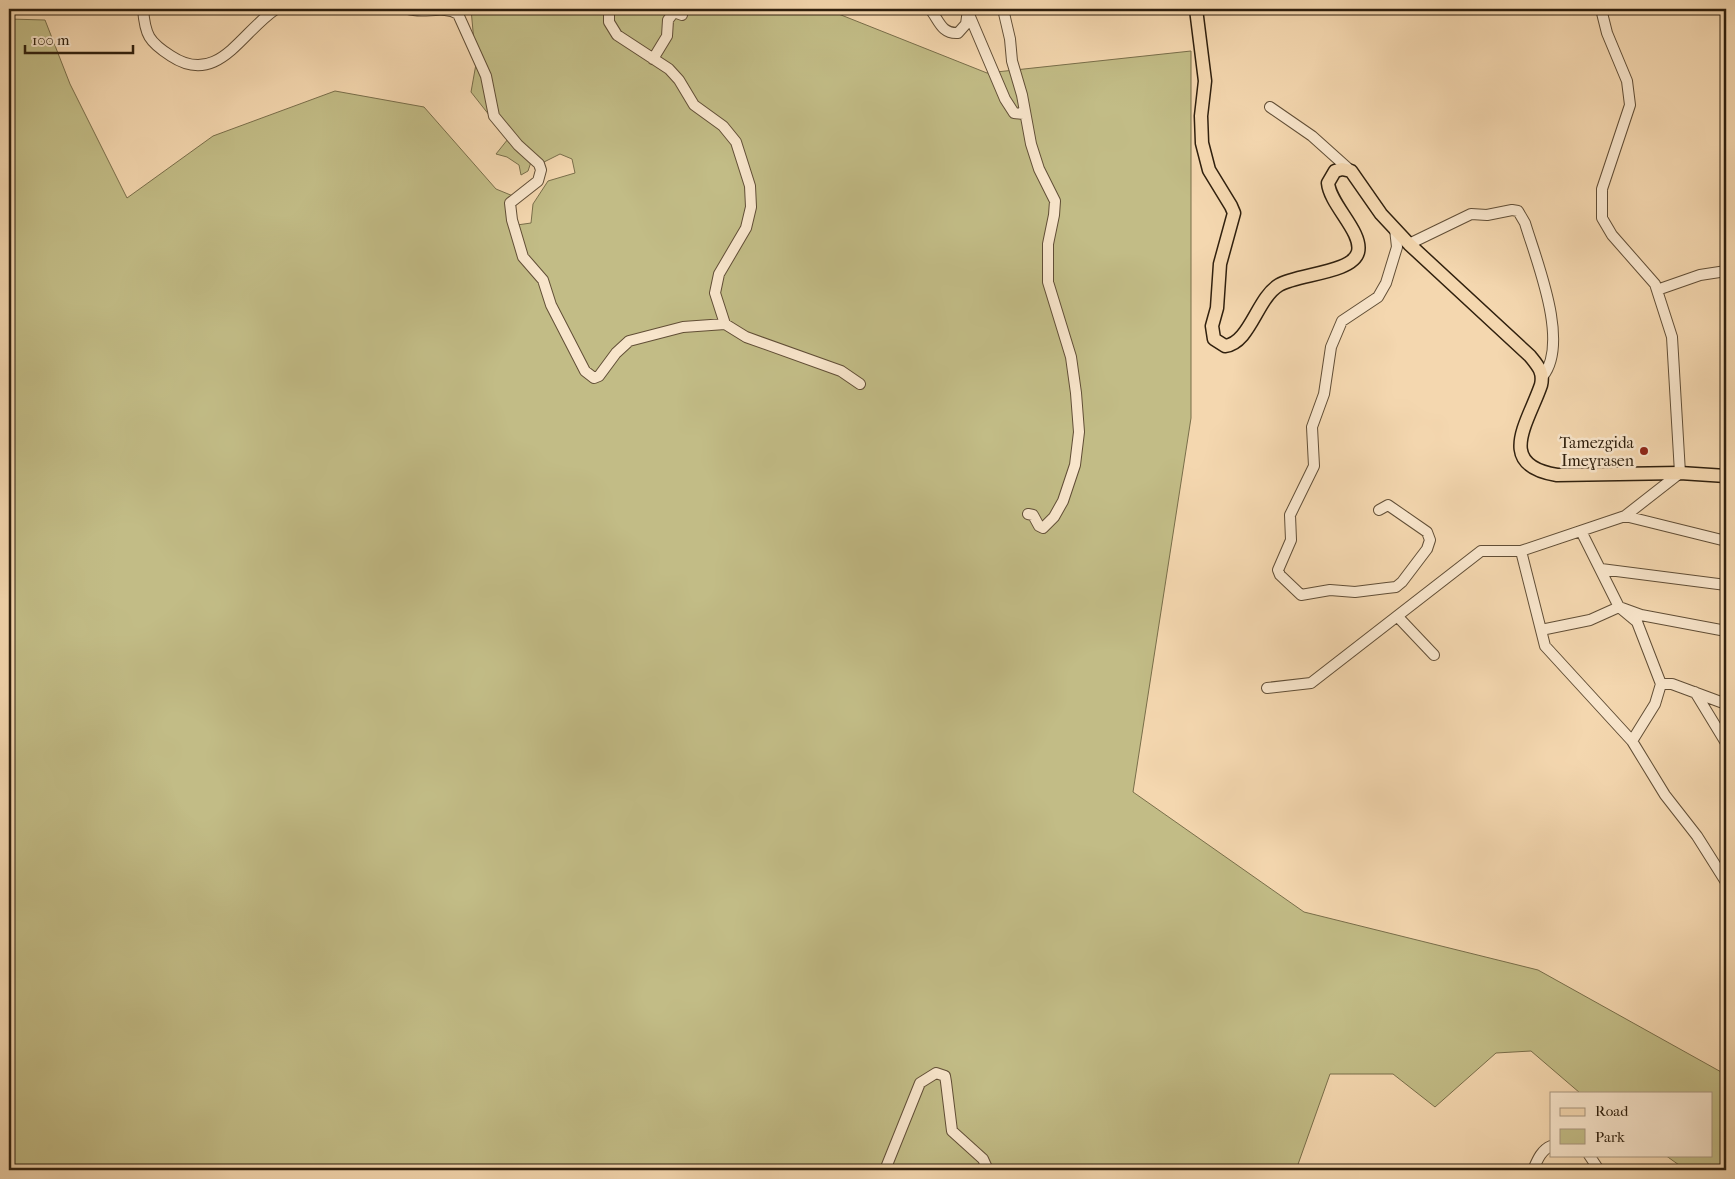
<svg xmlns="http://www.w3.org/2000/svg" width="1735" height="1179" viewBox="0 0 1735 1179" font-family="'IM FELL French Canon',serif">
	<rect width="100%" height="100%" fill="#f4d7af"/>
	<filter id="stains"><feTurbulence type="fractalNoise" baseFrequency=".004" numOctaves="4"/><feColorMatrix values="0 0 0 0 .2 0 0 0 0 .09 0 0 0 0 .02 0 0 0 .5 -.17"/></filter>
	<radialGradient id="worn" r=".72"><stop offset=".6" stop-color="#630" stop-opacity="0"/><stop offset="1" stop-color="#630" stop-opacity=".3"/></radialGradient>
	<!-- green -->
	<path fill="#c2bc86" stroke="#796e4a" d="M 471,9 L 826,9 L 987,73 L 1191,51 L 1191,418 L 1133,792 L 1304,912 L 1538,970 L 1723,1073 L 1726,1077 L 1726,1170 L 1686,1170 L 1665,1155 L 1711,1155 L 1711,1093 L 1580,1093 L 1531,1051 L 1496,1053 L 1435,1107 L 1393,1074 L 1330,1074 L 1296,1170 L 9,1170 L 9,19 L 45,20 L 70,84 L 127,198 L 213,136 L 335,91 L 424,107 L 496,189 L 513,196 L 517,225 L 531,223 L 533,204 L 548,181 L 575,173 L 572,159 L 560,154 L 544,162 L 531,162 L 528,171 L 521,175 L 519,165 L 507,157 L 496,154 L 508,139 L 471,92 L 476,64 Z"/>
	<g fill="none" stroke-linecap="round" stroke-linejoin="round">
		<defs>
			<path id="minor" d="M 143,9 C 145,35 149,42 171,56 C 218,87 241,32 276,9
				M 408,9 C 424,14 444,5 458,14 L 486,76 L 494,116 L 518,145 L 539,164 L 541,170 L 538,181 L 510,203 L 512,220 L 523,257 L 543,280 L 551,305 L 585,371 L 594,378 L 599,376 L 616,353 L 629,341 L 683,327 L 725,324
				M 609,9 L 609,22 L 617,35 L 669,69 L 679,80 L 694,105 L 723,126 L 736,142 L 750,186 L 751,207 L 746,228 L 719,274 L 715,293 L 725,324 L 746,337 L 841,371 L 860,384
				M 930,9 C 939,20 941,34 958,33 L 966,24 L 968,10
				M 1003,9 L 1010,39 L 1012,61 L 1022,95 L 1031,144 L 1039,169 L 1055,201 L 1054,215 L 1048,244 L 1048,282 L 1071,357 L 1076,393 L 1079,432 L 1075,465 L 1063,501 L 1054,517 L 1043,528 L 1039,526 L 1033,515 L 1028,514
				M 1601,9 L 1607,33 L 1627,81 L 1630,105 L 1602,189 L 1602,218 L 1612,235 L 1655,284 L 1672,337 L 1680,473 L 1625,516 L 1521,551 L 1545,646 L 1632,741 L 1665,795 L 1697,836 L 1726,882
				M 968,12 L 1005,99 L 1014,113 L 1024,114
				M 653,59 L 667,36 L 668,20 L 674,12 L 682,15 L 682,9
				M 1270,107 L 1312,136 L 1351,171
				M 1409,244 L 1471,214 L 1487,215 L 1512,210 L 1518,211 L 1525,223 C 1536,260 1570,342 1543,376
				M 1657,290 L 1700,275 L 1726,271
				M 1379,510 L 1388,505 L 1427,532 L 1430,540 L 1427,549 L 1402,582 L 1396,587 L 1387,588 L 1355,592 L 1330,590 L 1301,595 L 1280,575 L 1278,570 L 1291,540 L 1290,515 L 1314,466 L 1312,427 L 1324,394 L 1331,347 L 1342,321 L 1378,297 L 1386,283 L 1397,247 L 1395,229
				M 1625,516 L 1726,541
				M 1581,531 L 1619,607 L 1637,622 L 1661,684 L 1655,704 L 1632,741
				M 1601,569 L 1726,585
				M 1398,617 L 1434,655
				M 1541,630 L 1590,620 L 1619,607 L 1641,615 L 1726,631
				M 1661,684 L 1672,684 L 1726,704
				M 1267,688 L 1311,683 L 1481,551 L 1521,551
				M 1695,692 L 1726,743
				M 1589,1155 L 1599,1170
				M 885,1170 L 920,1083 L 936,1073 L 945,1076 L 946,1082 L 952,1131 L 983,1159 L 988,1170
				M 1533,1170 C 1537,1161 1541,1150 1551,1146"/>
			<path id="major" d="M 1196,9 L 1205,81 L 1201,116 L 1202,143 L 1209,170 L 1231,206 L 1234,213 L 1220,264 L 1217,308 L 1212,326 L 1214,339 L 1225,346 C 1250,343 1257,298 1279,285 C 1297,274 1353,273 1358,252 C 1363,232 1330,205 1328,183 L 1335,171 L 1342,169 L 1351,171 L 1381,214 L 1409,244 L 1530,356 C 1538,366 1544,372 1541,385 C 1528,423 1495,465 1557,475 L 1680,473 L 1726,476"/>
		</defs>
		<!-- minor casing -->
		<use href="#minor" stroke="#614e36" stroke-width="12"/>
		<!-- major casing -->
		<use href="#major" stroke="#30200e" stroke-width="15"/>
		<!-- minor -->
		<use href="#minor" stroke="#f8e5cb" stroke-width="10"/>
		<!-- major -->
		<use href="#major" stroke="#f4d7af" stroke-width="12"/>
	</g>
	<!-- markers -->
	<circle fill="#8f2418" stroke="#f8e5cb" stroke-width="2" cx="1644" cy="451" r="5"/>
	<g text-anchor="middle" stroke-width="5" stroke-linejoin="round" paint-order="stroke">
		<!-- poi labels -->
		<g font-size="16" fill="#30200e" stroke="#f8e5cb" text-anchor="end">
			<text x="1634" y="448">Tamezgida<tspan x="1634" dy="18">Imeɣrasen</tspan></text>
		</g>
	</g>
	<!-- margin -->
	<rect width="1735" height="1179" fill="none" stroke="#f4d7af" stroke-width="30"/>
	<rect x="10" y="10" width="1715" height="1159" fill="none" stroke="#30200e" stroke-width="2.5"/>
	<rect x="15" y="15" width="1705" height="1149" fill="none" stroke="#30200e"/>
	<!-- legend -->
	<rect x="1550" y="1092" width="162" height="65" fill="#f8e5cb" stroke="#a8967f"/>
	<rect x="1560" y="1108" width="25" height="8" fill="#f4d7af" stroke="#a8967f"/>
	<text x="1595" y="1116" font-size="15" fill="#30200e">Road</text>
	<rect x="1560" y="1129" width="25" height="15" fill="#c2bc86" stroke="#a8967f"/>
	<text x="1595" y="1142" font-size="15" fill="#30200e">Park</text>
	<!-- scale -->
	<path d="M25 45v8h108v-8" fill="none" stroke="#30200e" stroke-width="2.5"/>
	<text x="32" y="45" font-size="15" fill="#30200e" stroke="#f8e5cb" stroke-width="4" paint-order="stroke">100 m</text>
	<rect width="100%" height="100%" filter="url(#stains)"/>
	<rect width="100%" height="100%" fill="url(#worn)"/>
</svg>
